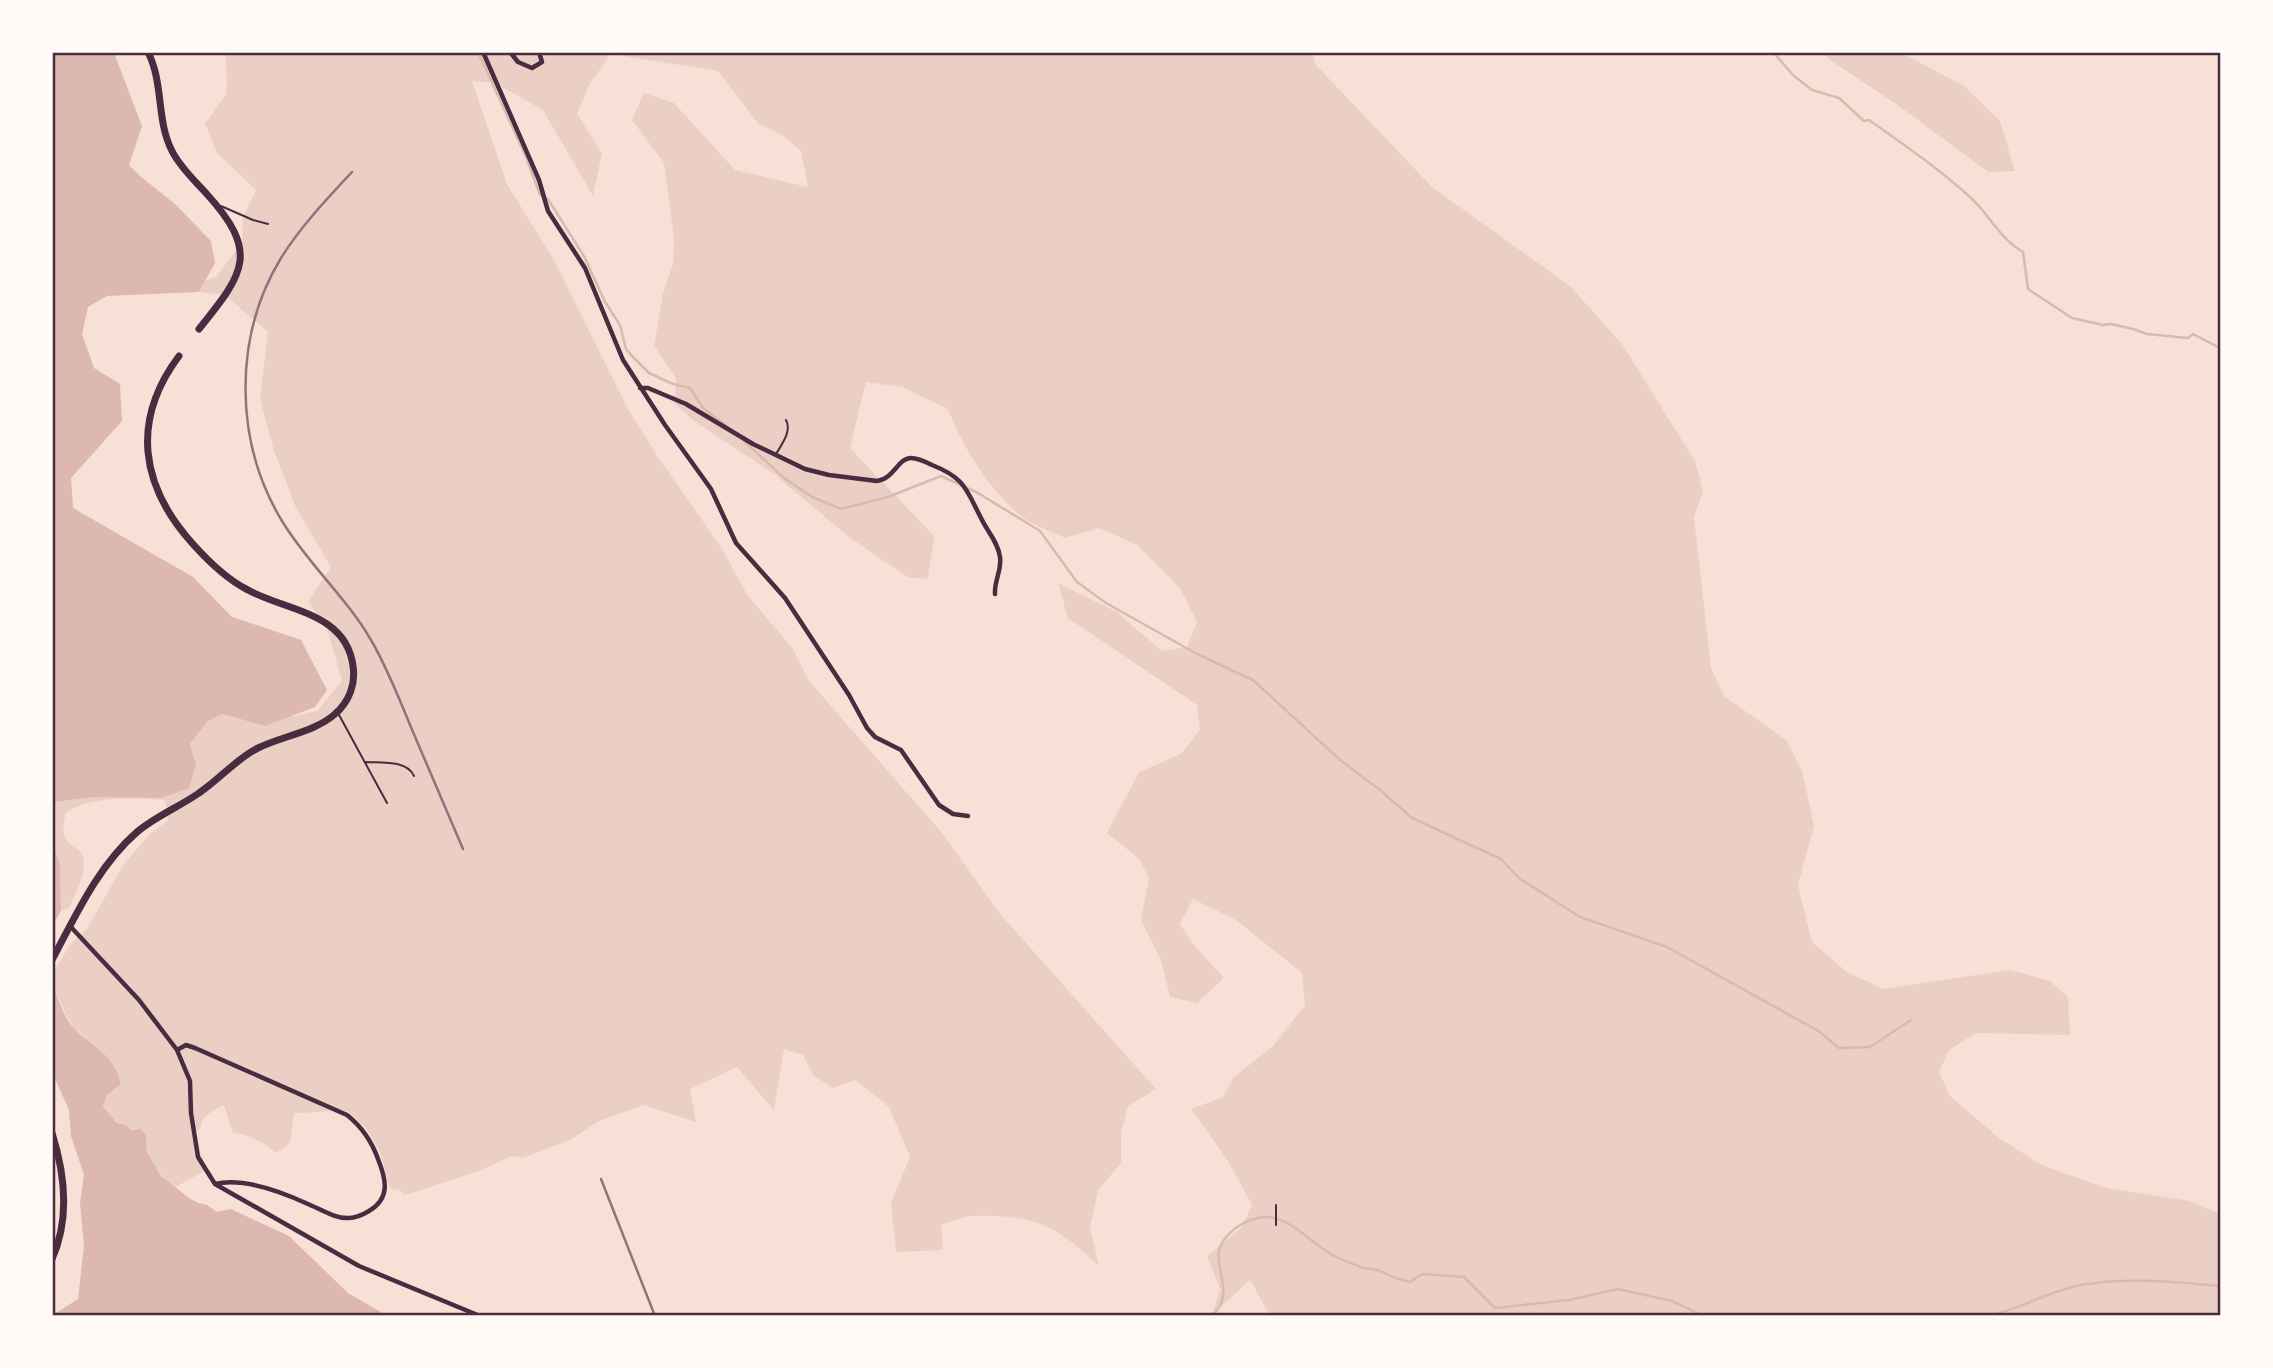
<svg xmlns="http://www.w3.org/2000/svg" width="2273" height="1368" viewBox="0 0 2273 1368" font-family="Karla,sans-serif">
	<rect width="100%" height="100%" fill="#f7e1d7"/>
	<!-- green -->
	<path fill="#ebcfc5" d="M 226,53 L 1313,53 L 1316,65 L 1432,187 L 1570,286 L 1622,344 L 1695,461 L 1703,491 L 1694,517 L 1711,668 L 1724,696 L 1786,740 L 1802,771 L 1814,826 L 1798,885 L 1812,942 L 1847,972 L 1883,989 L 2010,970 L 2050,981 L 2068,997 L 2070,1035 L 1976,1033 L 1949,1050 L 1939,1072 L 1950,1096 L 1999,1138 L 2042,1165 L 2106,1188 L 2190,1201 L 2220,1214 L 2220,1315 L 1270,1316 L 1250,1280 L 1212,1315 L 1220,1289 L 1207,1256 L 1242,1227 L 1252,1205 L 1228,1161 L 1191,1109 L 1223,1097 L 1234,1077 L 1273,1046 L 1305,1005 L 1302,973 L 1236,920 L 1193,899 L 1180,924 L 1194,945 L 1224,978 L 1197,1003 L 1170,997 L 1161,960 L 1141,920 L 1149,878 L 1139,859 L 1107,833 L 1139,772 L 1181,754 L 1200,730 L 1197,705 L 1068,618 L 1058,583 L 1117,612 L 1162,651 L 1187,647 L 1197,622 L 1180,588 L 1137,545 L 1099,528 L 1065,538 C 1052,532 1037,527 1025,519 C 993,495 962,447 948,409 L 902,387 L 866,382 L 850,448 L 934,536 L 928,579 L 907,577 L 849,537 L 774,474 L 694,421 L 675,404 L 676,378 L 654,346 L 663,294 L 673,264 L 674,239 L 664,163 L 632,120 L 644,93 L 674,103 L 735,170 L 808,187 L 801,151 L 782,135 L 758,123 L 718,71 L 611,54 L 589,85 L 577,114 L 602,153 L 593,196 L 543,110 L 495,83 L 472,81 L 507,184 L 555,262 L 628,409 L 658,457 L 721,547 L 748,596 L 793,649 L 809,681 L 942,833 L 1001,915 L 1156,1089 L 1128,1106 L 1121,1133 L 1121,1163 L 1098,1190 L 1090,1228 L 1099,1266 C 1063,1232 1044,1218 994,1216 C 970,1215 964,1216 941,1225 L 943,1250 L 896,1252 L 891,1203 L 910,1157 L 889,1107 L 855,1080 L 833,1088 L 813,1075 L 803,1055 L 784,1049 L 774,1110 L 737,1067 L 690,1089 L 696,1122 L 644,1105 L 599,1121 L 570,1140 L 523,1158 L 511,1156 L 482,1170 L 405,1195 L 398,1189 L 393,1190 L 389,1186 L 381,1154 L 366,1128 L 349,1112 L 339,1109 L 322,1112 L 295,1113 C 288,1132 298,1143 276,1153 C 266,1144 247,1133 233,1133 L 224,1105 C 212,1112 200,1115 201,1130 L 196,1131 L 201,1155 L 208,1169 L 174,1188 C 162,1177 144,1158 147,1140 L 136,1130 C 120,1129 112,1117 103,1105 L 107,1095 L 121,1084 L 84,1036 L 74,1028 L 66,1015 L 53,984 L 52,974 L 72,942 L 87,929 L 123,865 L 149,835 L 168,820 L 165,800 C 136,798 90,795 66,813 C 63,824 61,835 70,844 C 74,848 79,849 82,855 C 89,870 75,894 69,908 L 61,911 L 60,864 L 52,845 L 53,810 L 56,802 L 92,797 L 161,798 L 196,765 L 190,744 L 207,722 L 222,714 L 265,726 L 285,718 L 317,711 L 342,681 L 327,628 L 308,601 L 331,567 L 296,508 L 274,451 L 260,399 L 268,332 L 225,295 L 199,292 L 206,280 L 216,277 L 242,243 L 243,217 L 256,190 L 217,153 L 205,124 L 227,93 Z
		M 1823,53 L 1902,53 L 1964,86 L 2000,121 L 2015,171 L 1988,172 L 1896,104 L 1833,62 Z"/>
	<!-- water -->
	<path fill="#dcb8b0" d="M 53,52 L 114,53 L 142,126 L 129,165 L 140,176 L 175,204 L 211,241 L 215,263 L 199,292 L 107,296 L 88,307 L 82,334 L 94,368 L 120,384 L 122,421 L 71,478 L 73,508 L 193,577 L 232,617 L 301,640 L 327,690 L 315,707 L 265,726 L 222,714 L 207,722 L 190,744 L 196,765 L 189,788 L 161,798 L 92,797 L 56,802 L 53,810 Z
		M 53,845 L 60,864 L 61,911 L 53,925 Z
		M 52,984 C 59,998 63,1018 75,1029 C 93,1048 114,1054 121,1084 L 107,1095 L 103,1106 L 117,1123 L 126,1125 L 131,1130 L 141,1129 L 146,1136 L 147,1152 L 161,1176 L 189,1198 L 198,1203 L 207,1205 L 217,1212 L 231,1209 L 289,1236 L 348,1293 L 386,1315 L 53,1315 L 78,1299 L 84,1246 L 80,1203 L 84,1175 L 71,1136 L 69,1110 L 53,1074 Z"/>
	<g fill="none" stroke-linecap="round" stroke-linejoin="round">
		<!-- stream -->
		<path stroke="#dcb8b0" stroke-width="2.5" d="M 478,52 L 526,157 L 540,195 L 548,199 L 585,258 L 605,302 L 620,325 L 626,349 L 632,356 L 649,373 L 673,384 L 690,388 L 703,408 L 728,427
			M 1773,52 L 1793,75 L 1812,90 L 1839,98 L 1864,121 L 1869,120 C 1903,144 1938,168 1970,197 C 1989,214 2000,239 2023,252 L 2028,289 L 2072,318 L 2103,325 L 2111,324 L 2133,329 L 2147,334 L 2188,338 L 2193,334 L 2220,348
			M 744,441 L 784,478 L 812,497 L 841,509 L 888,497 L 941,476 L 978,493 L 1040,531 L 1077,582 L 1106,603 L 1197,654 L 1253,680 L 1340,760 L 1380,790 L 1412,818 L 1501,859 L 1519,878 L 1580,917 L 1667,947 L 1820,1032 L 1839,1048 L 1870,1047 L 1911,1020
			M 1212,1316 C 1242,1288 1200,1260 1230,1233 C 1237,1226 1248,1220 1258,1218 C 1287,1211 1312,1245 1334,1256 C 1340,1259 1357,1266 1364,1268 C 1369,1269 1375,1269 1380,1271 C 1391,1276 1396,1279 1410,1282 L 1422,1274 L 1464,1277 L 1495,1308 L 1569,1300 L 1618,1289 L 1672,1301 L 1704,1316
			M 1983,1316 C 2017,1312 2047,1291 2081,1285 C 2127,1277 2174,1282 2220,1286"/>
		<!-- path -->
		<path stroke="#4a2c40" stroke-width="2" d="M 1276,1225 L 1276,1205"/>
		<!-- service -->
		<path stroke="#4a2c40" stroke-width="2" d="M 221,206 L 253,220 L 268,224
			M 776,454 C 782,444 792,431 786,420
			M 338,713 L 387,803
			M 366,762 C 382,763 407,760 414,776"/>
		<!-- minor -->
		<path stroke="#4a2c40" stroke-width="4.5" d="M 483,52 L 539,180 L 548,211 L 585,268 L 623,360 L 665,425 L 711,489 L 736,543 L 785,598 L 849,695 L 867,728 L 875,737 L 901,750 L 939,805 L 953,814 L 968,816
			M 510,52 L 518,62 L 532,68 L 542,62 L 539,52
			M 640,388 L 648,388 L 686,404 L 753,444 L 805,469 L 829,475 L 877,481 C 894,479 898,458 911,458 C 918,458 926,462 932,465 C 965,478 966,489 981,518 C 987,531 998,542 1000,557 C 1002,570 994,581 995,594
			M 70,926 L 139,1000 L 177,1050 L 190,1081 L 191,1113 L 198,1157 L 215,1184 L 359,1266 L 480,1316
			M 177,1050 L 186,1045 L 195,1048 L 347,1115 C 362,1127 372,1142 378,1159 C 386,1179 391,1198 369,1211 C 364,1214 356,1218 349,1218 C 336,1219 320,1209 308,1204 C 282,1192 244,1177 215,1184"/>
		<!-- primary -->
		<path stroke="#4a2c40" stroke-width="7" d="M 148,52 C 164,84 156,120 172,151 C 180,167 194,180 205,192 C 260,252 245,272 199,329
			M 52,960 C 76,915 98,866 137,832 C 156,816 179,807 199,793 C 220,779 236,759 258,748 C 282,736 315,732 335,714 C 349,702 356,684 353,666 C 346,612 286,611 248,590 C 226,579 208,561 192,543 C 140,485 131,420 179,356
			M 52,1133 C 65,1174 70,1219 52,1259"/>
		<!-- rail -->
		<path stroke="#8f747c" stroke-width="2.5" d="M 352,172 C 327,199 301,226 281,258 C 233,337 234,442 282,521 C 308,564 346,597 371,640 C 388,669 400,701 413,732 C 430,771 446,810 463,849
			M 601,1179 L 655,1316"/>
	</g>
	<!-- border -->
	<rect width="2273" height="1368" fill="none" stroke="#fffaf5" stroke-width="108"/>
	<rect x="54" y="54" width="2165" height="1260" fill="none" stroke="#4a2c40" stroke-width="2.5"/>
</svg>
